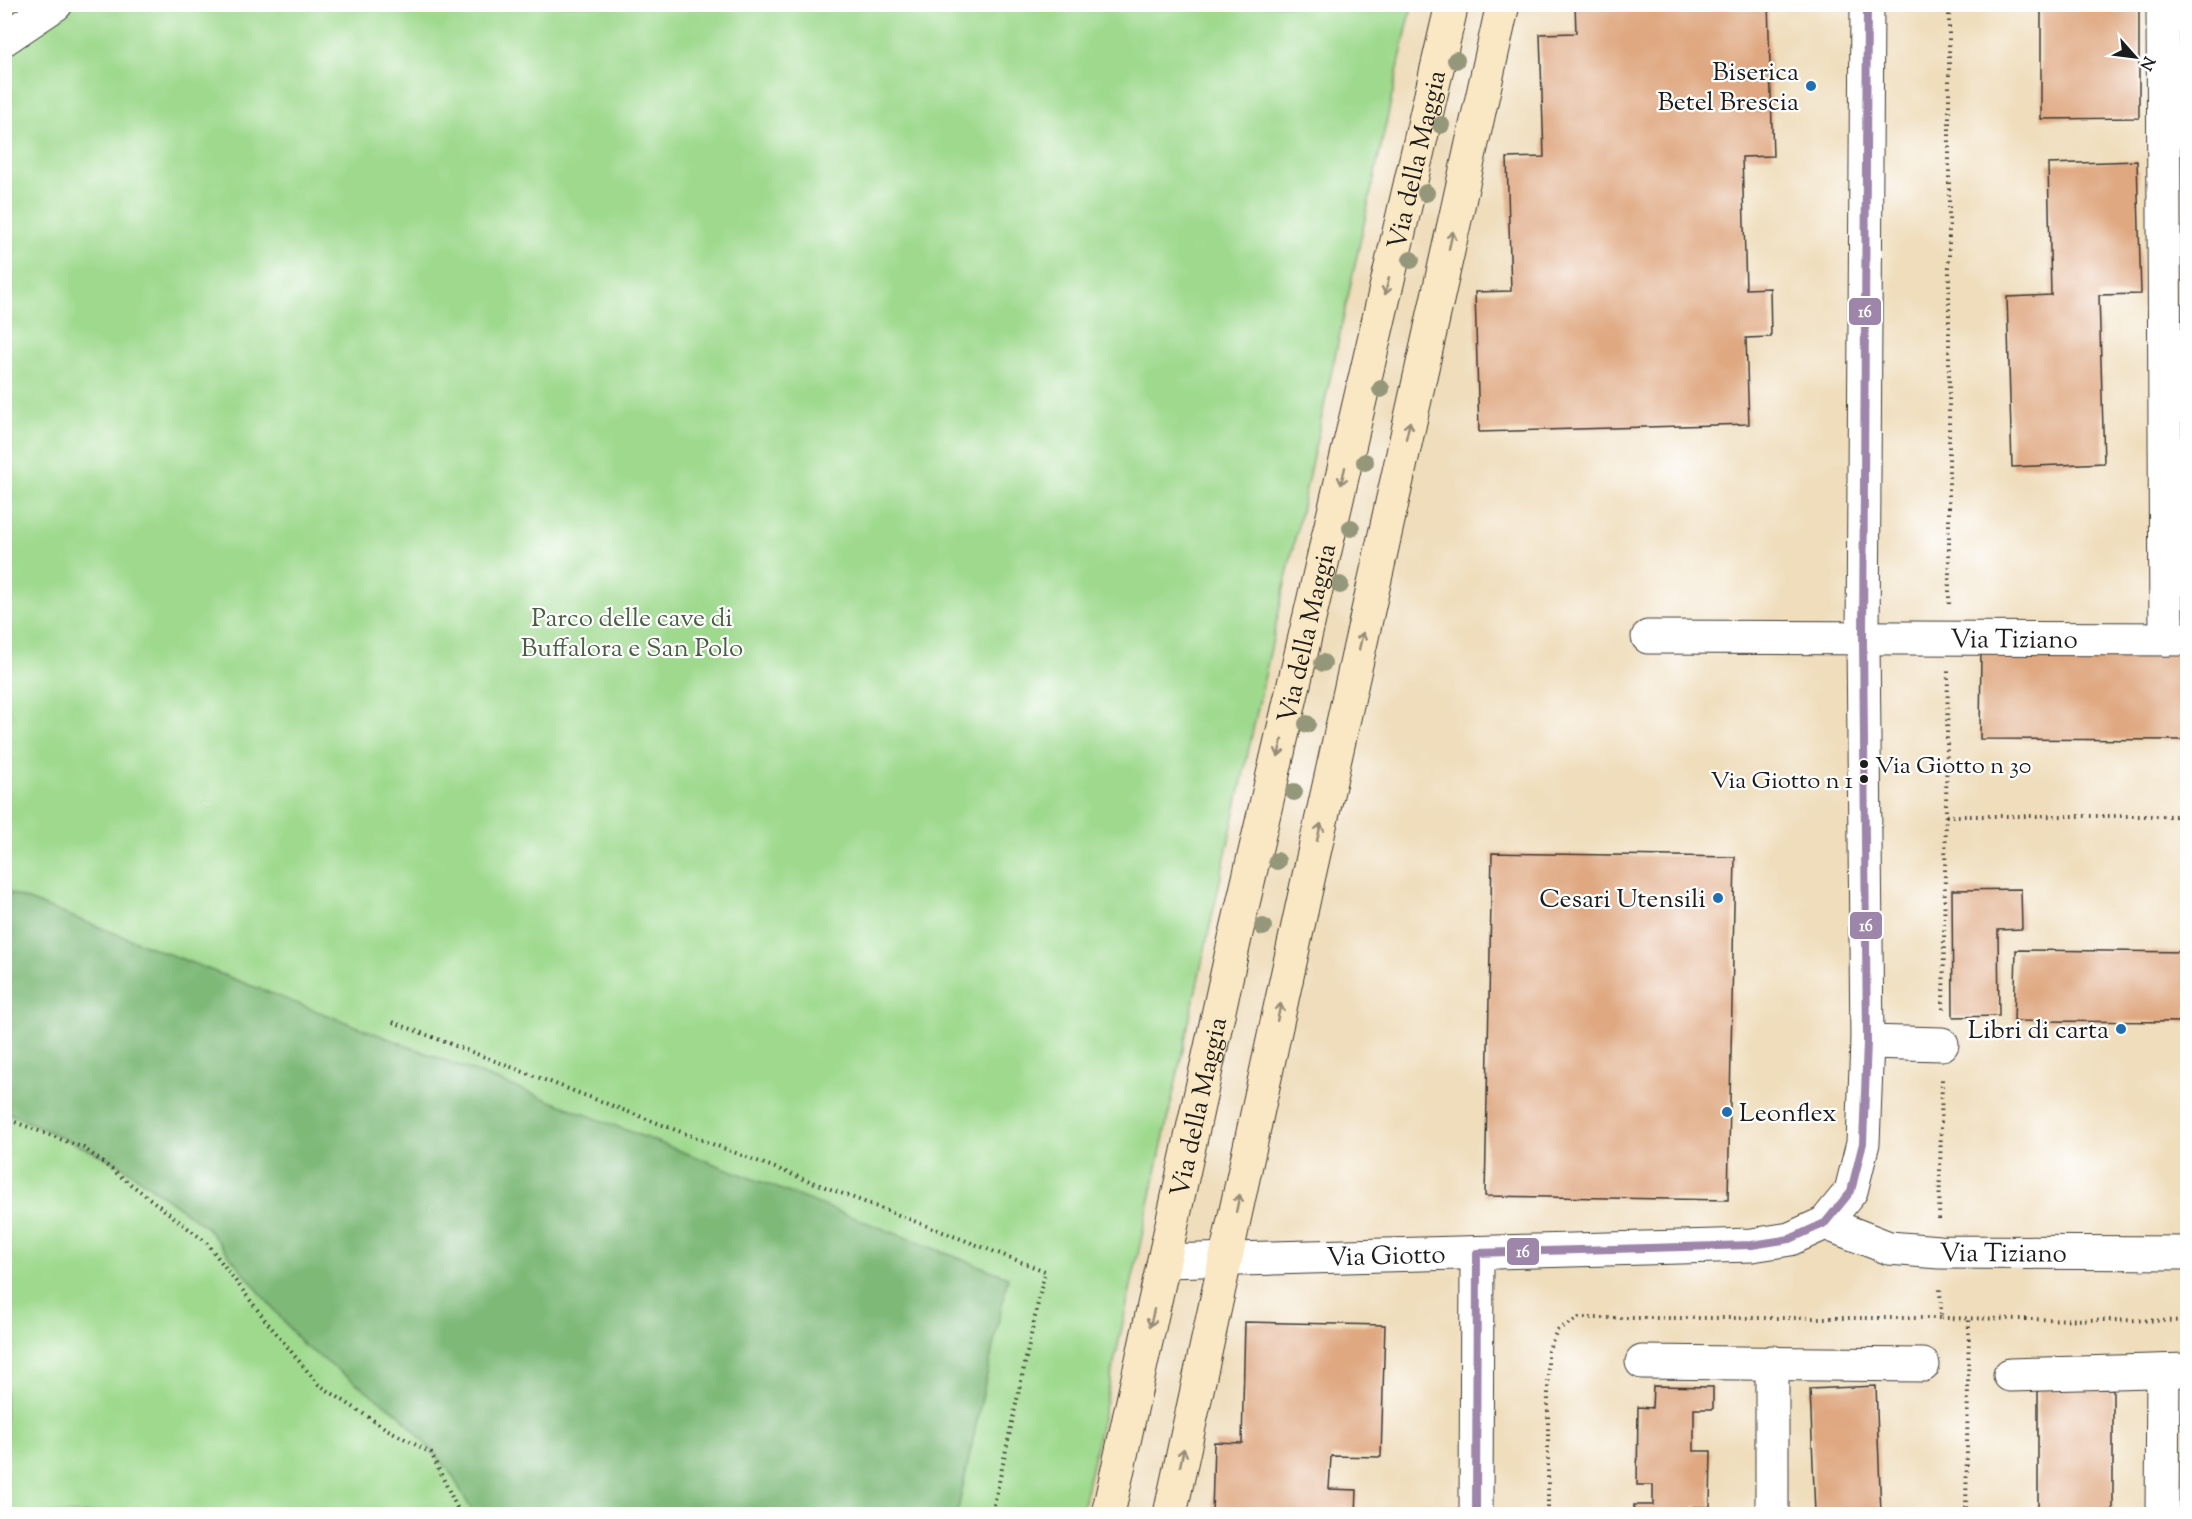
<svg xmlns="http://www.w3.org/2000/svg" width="2192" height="1519" viewBox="0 0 2192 1519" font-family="'Sorts Mill Goudy',serif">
	<rect width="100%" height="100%" fill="#fff"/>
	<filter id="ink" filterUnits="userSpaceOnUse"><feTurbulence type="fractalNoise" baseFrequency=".0167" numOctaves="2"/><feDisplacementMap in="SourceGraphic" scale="12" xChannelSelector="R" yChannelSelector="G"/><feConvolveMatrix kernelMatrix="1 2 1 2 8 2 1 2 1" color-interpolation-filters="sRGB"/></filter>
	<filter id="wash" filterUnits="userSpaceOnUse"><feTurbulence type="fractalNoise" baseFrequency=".008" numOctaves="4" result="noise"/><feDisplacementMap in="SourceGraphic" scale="24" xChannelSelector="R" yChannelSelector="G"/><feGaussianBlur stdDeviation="1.35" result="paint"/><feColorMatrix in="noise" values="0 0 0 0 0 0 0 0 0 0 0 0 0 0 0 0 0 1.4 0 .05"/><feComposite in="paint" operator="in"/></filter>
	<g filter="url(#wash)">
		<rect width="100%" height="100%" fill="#efddbb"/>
		<!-- green -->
		<path fill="#9ed98d" stroke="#5d7a54" stroke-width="1.5" d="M 5,5 L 1412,5 L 1081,1514 L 5,1514 Z"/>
		<!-- forest -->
		<path fill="#7eb978" stroke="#4d6a4a" stroke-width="1.5" d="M 5,891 L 1008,1277 L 957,1514 L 474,1514 L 449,1470 L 399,1414 L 303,1345 L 206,1227 L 119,1164 L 5,1111 Z"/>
		<g id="blocks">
			<!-- building -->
			<path fill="#dfa881" d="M 1575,4 L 1768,4 L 1773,156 L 1742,157 L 1746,289 L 1770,288 L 1771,337 L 1746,338 L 1749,424 L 1479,432 L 1475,292 L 1511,291 L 1507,158 L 1544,157 L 1540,34 L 1576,33 Z
				M 2041,4 L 2139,4 L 2139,118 L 2041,119 Z
				M 2137,161 L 2141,294 L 2099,295 L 2104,463 L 2012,467 L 2007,297 L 2051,295 L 2048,164 Z
				M 1981,648 L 2188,650 L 2188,740 L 1980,739 Z
				M 1492,853 L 1735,857 L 1728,1200 L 1485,1196 Z
				M 2021,889 L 2022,929 L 1998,930 L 1999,1016 L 1953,1017 L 1952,890 Z
				M 2016,950 L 2188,952 L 2188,1022 L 2014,1021 Z
				M 1245,1322 L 1385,1325 L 1381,1457 L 1331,1456 L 1329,1489 L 1357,1490 L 1356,1514 L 1212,1514 L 1214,1442 L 1242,1443 Z
				M 1653,1386 L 1713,1387 L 1713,1409 L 1694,1409 L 1694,1451 L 1711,1451 L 1710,1507 L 1693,1507 L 1693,1514 L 1634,1514 L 1634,1505 L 1653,1505 L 1653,1485 L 1637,1485 L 1638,1407 L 1652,1408 Z
				M 1876,1386 L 1881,1514 L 1815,1514 L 1810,1389 Z
				M 2038,1389 L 2113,1389 L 2113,1514 L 2038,1514 Z"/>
		</g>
	</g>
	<g filter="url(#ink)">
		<use href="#blocks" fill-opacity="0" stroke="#3c3934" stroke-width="1.5"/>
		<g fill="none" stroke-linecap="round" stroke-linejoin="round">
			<defs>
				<g id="street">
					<path d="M 2163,4 L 2166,639"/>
					<path d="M 4,39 L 56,4"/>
					<path id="s1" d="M 1648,637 L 2188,639"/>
					<path d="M 1867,1042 L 1942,1044"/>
					<path id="s2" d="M 1825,1223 L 1889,1248 L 1939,1252 L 2188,1253"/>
					<path id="s3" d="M 1164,1261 L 1752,1245 L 1790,1239 L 1825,1223 L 1851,1191 L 1863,1143 L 1867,1042 L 1863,639 L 1867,4"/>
					<path d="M 1642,1362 L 1923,1365"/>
					<path d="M 2010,1375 L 2188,1370"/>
					<path d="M 1476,1514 L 1477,1253"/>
					<path d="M 1772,1514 L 1772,1362"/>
					<path d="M 2162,1514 L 2163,1371"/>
				</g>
				<g id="secondary">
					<path id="s4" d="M 1108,1514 L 1235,938 L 1452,4"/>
					<path d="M 1170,1514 L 1306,889 L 1503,4"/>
				</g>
			</defs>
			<!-- street casing -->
			<use href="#street" stroke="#3c3934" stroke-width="35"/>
			<!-- secondary casing -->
			<use href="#secondary" stroke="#3c3934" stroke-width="35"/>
			<!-- path -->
			<path stroke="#3c3934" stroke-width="4" stroke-dasharray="1.5 4.5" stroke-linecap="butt" d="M 1949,604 L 1949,4
				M 1946,816 L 2188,816
				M 1943,1009 L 1948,671
				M 393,1022 L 1045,1271 L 992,1514
				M 4,1118 L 84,1148 L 206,1242 L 266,1321 L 318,1384 L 385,1428 L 431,1453 L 460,1514
				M 1939,1219 L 1942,1079
				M 1941,1318 L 2188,1321
				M 1548,1514 L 1548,1351 L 1557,1330 L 1579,1318 L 1941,1318 L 1940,1286
				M 1966,1514 L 1969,1318"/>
			<!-- street -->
			<use href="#street" stroke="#fff" stroke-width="33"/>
			<!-- secondary -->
			<use href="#secondary" stroke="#fae7c3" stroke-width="33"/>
			<defs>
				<path id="bus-1" d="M 1476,1514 L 1477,1253 L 1752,1245 L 1790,1239 L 1825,1223 L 1851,1191 L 1863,1143 L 1867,1042 L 1863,639 L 1867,4"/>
			</defs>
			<!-- bus-1 casing -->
			<use href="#bus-1" stroke="#fff" stroke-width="12"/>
			<!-- bus-1 -->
			<use href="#bus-1" stroke="#9e86ab" stroke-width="8"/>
		</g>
		<!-- trees -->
		<g fill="#94977a">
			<circle cx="1456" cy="60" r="9"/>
			<circle cx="1441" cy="125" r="9"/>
			<circle cx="1426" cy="193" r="9"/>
			<circle cx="1411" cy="260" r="9"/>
			<circle cx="1381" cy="389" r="9"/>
			<circle cx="1365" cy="462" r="9"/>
			<circle cx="1351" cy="528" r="9"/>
			<circle cx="1340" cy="585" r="9"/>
			<circle cx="1323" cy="663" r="9"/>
			<circle cx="1307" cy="724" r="9"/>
			<circle cx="1294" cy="792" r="9"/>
			<circle cx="1277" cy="861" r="9"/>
			<circle cx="1263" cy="927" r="9"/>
		</g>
		<!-- one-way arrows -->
		<defs><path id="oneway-shaft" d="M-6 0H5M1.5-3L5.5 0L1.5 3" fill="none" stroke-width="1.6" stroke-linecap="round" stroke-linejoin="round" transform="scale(1.5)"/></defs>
		<g stroke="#968c78">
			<use href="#oneway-shaft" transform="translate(1451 240) rotate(-77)"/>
			<use href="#oneway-shaft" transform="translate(1387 286) rotate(103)"/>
			<use href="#oneway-shaft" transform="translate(1408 430) rotate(-77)"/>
			<use href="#oneway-shaft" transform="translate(1343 476) rotate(103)"/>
			<use href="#oneway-shaft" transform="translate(1361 641) rotate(-77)"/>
			<use href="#oneway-shaft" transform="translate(1280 748) rotate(103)"/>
			<use href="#oneway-shaft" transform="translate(1319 832) rotate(-77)"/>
			<use href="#oneway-shaft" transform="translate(1279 1012) rotate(-78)"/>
			<use href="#oneway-shaft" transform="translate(1238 1203) rotate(-78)"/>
			<use href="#oneway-shaft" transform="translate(1152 1318) rotate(103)"/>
			<use href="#oneway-shaft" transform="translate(1182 1457) rotate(-78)"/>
		</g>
	</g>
	<!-- markers -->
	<g fill="#1f6fb2" stroke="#fff" stroke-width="2">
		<circle cx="1811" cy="86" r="6"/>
		<circle cx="1718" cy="898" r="6"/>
		<circle cx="2121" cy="1029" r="6"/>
		<circle cx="1727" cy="1112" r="6"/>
	</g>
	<g fill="#1c1c1c" stroke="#fff" stroke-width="2">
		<circle cx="1864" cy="764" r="5"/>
		<circle cx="1864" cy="779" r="5"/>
	</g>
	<g text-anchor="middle" stroke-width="4.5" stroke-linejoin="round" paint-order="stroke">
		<!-- bus labels -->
		<g font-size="24" fill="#1c1c1c" stroke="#fff" text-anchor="start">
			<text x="1875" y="773">Via Giotto n 30</text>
			<text x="1853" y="788" text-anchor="end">Via Giotto n 1</text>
		</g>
		<!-- poi labels -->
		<g font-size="26" fill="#1c1c1c" stroke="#fff" text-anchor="end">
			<text x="1799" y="80">Biserica<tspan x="1799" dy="30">Betel Brescia</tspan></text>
			<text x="1706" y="907">Cesari Utensili</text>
			<text x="2109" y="1038">Libri di carta</text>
			<text x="1739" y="1121" text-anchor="start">Leonflex</text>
		</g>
		<!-- street labels -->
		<g font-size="26" fill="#1c1c1c" stroke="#fff">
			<text dy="9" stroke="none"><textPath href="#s4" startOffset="1389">Via della Maggia</textPath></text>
			<text dy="9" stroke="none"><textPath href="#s4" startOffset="903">Via della Maggia</textPath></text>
			<text dy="9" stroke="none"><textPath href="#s1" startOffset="366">Via Tiziano</textPath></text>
			<text dy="9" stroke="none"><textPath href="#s4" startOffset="417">Via della Maggia</textPath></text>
			<text dy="9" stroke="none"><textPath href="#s2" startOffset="183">Via Tiziano</textPath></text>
			<text dy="9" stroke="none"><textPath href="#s3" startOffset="222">Via Giotto</textPath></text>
		</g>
		<!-- park labels -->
		<g font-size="26" fill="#4a5e44" stroke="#fff">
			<text x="632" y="626">Parco delle cave di<tspan x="632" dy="30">Buffalora e San Polo</tspan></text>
		</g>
	</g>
	<g stroke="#fff" stroke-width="2">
		<rect x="1848" y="297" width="34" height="29" rx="6" fill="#9e86ab"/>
		<rect x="1849" y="911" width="34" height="29" rx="6" fill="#9e86ab"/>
		<rect x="1506" y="1237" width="34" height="29" rx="6" fill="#9e86ab"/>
	</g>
	<g font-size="16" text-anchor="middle" font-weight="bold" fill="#fff">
		<text x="1865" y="317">16</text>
		<text x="1866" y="931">16</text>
		<text x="1523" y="1257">16</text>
	</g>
	<!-- margin -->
	<rect width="2192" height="1519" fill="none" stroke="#fff" stroke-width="24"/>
	<!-- north arrow -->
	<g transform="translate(2135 57) rotate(118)" stroke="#ffffff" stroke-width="4.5" paint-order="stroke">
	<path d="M0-4.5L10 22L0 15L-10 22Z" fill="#1c1c1c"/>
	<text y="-9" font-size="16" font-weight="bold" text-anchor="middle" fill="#1c1c1c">N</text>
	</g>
</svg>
